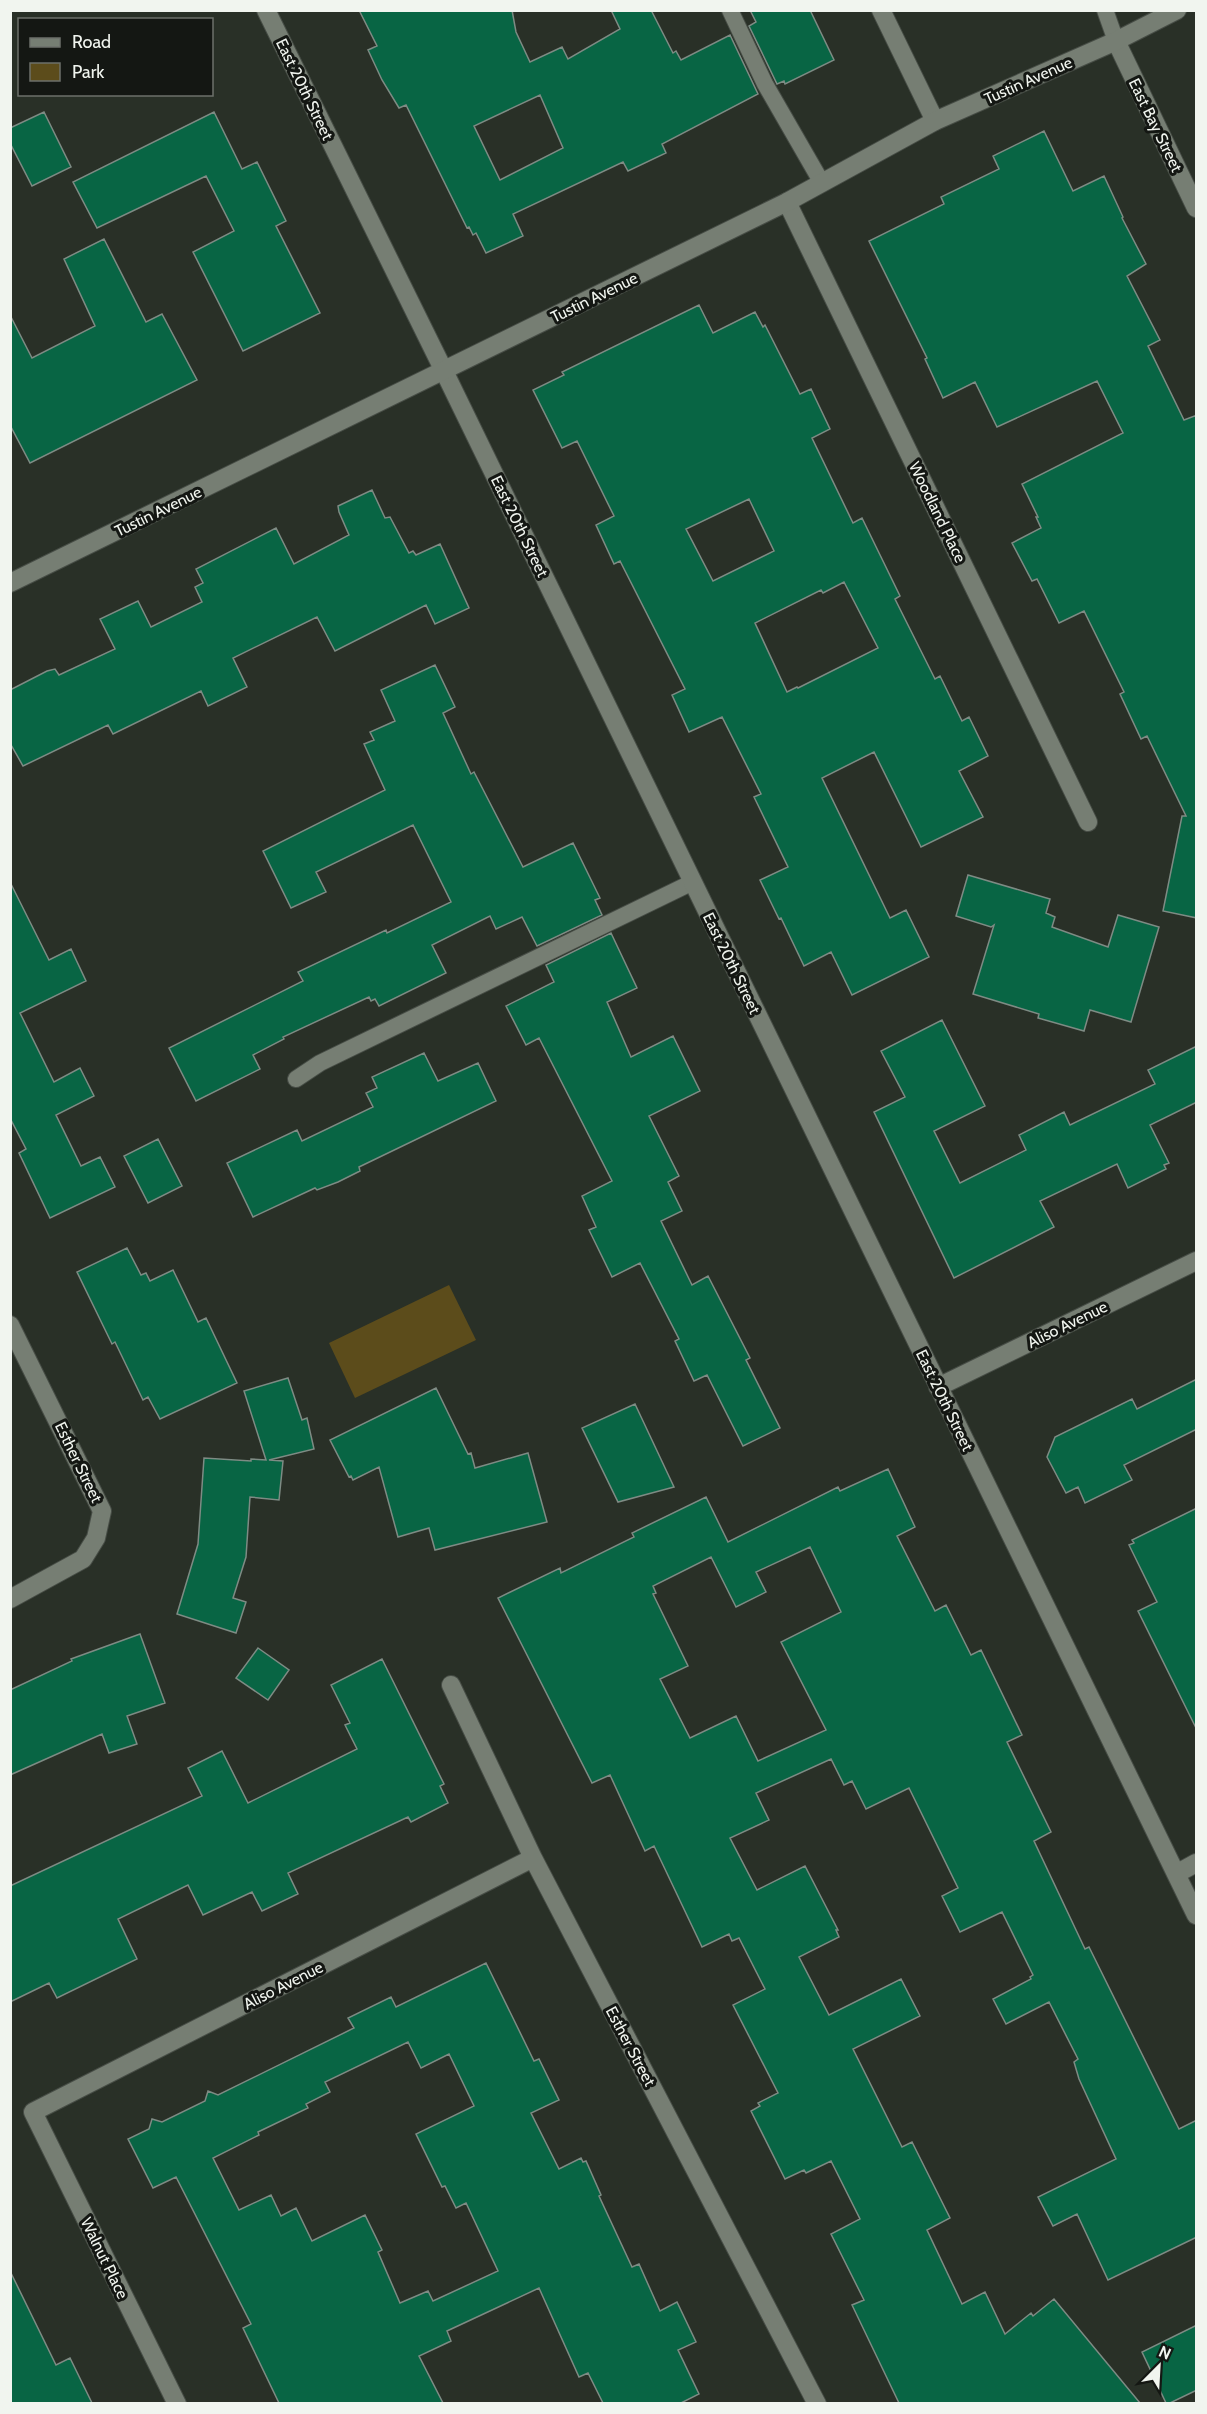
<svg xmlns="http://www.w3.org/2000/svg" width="1207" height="2414" viewBox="0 0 1207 2414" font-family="Cabin,sans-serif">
	<rect width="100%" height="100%" fill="#293027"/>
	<!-- green -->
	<path fill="#5c4c1b" d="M 449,1285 L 476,1340 L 355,1398 L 329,1343 Z"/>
	<!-- building -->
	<path fill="#086544" stroke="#7e8b84" stroke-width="1.5" fill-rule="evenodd" d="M 359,10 L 512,10 L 516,32 L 530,62 L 562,47 L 568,59 L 620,29 L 611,10 L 651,10 L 673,53 L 676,51 L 681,60 L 730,35 L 758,94 L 662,144 L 666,153 L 628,171 L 623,162 L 513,214 L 523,236 L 486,253 L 476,233 L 473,235 L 469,227 L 467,228 L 406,105 L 399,108 L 382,80 L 368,50 L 377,46 ZM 540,95 L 563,148 L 500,180 L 474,126 Z
		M 750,10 L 810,10 L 834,60 L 785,84 L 784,81 L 777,84 L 749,26 L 756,22 Z
		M 44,112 L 71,167 L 32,186 L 10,143 L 10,128 Z
		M 214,112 L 242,169 L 257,162 L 286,221 L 276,226 L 320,313 L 243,351 L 193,252 L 234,231 L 206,176 L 97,228 L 73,182 Z
		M 1044,131 L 1073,191 L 1104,176 L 1123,217 L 1122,218 L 1146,264 L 1127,276 L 1160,340 L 1148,346 L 1184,420 L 1197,415 L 1197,918 L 1163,911 L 1182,816 L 1186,816 L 1147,736 L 1141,739 L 1120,694 L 1124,692 L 1084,611 L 1059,623 L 1037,579 L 1032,581 L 1012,543 L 1041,528 L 1036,517 L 1038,517 L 1022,484 L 1123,433 L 1097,381 L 997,427 L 975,382 L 943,398 L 925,359 L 927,358 L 869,241 L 944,204 L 941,197 L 999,169 L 993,156 Z
		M 104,239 L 146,322 L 162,314 L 197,380 L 30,463 L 10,425 L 10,315 L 32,358 L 95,326 L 64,259 Z
		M 699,305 L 713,333 L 755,312 L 763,327 L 765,325 L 800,394 L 811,389 L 830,429 L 812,438 L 853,523 L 862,518 L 900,596 L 895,599 L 935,679 L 940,676 L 962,721 L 969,717 L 988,756 L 959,771 L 983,817 L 921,847 L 874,752 L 822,778 L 890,918 L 906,910 L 929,957 L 852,995 L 831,952 L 804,966 L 781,918 L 779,919 L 760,880 L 788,867 L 754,797 L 761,794 L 722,717 L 689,732 L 672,695 L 685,689 L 620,561 L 614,564 L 596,525 L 614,516 L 577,441 L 562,448 L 533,390 L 564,375 L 562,372 ZM 749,499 L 774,551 L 713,581 L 686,529 ZM 844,582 L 878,648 L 798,688 L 797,687 L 787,692 L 755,623 L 821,590 L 823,593 Z
		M 372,490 L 385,518 L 390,517 L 409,553 L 413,551 L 416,555 L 440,544 L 469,608 L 435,624 L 426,605 L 335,651 L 317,617 L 233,658 L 247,687 L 208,706 L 201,691 L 113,734 L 108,725 L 23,766 L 10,743 L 10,690 L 47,671 L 55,669 L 59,675 L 115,649 L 100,619 L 138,601 L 151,627 L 202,602 L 195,587 L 203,583 L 196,569 L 276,528 L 294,564 L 349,535 L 339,512 L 338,506 Z
		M 435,665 L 455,707 L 443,713 L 471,774 L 474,772 L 523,867 L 573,843 L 600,898 L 595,900 L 602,915 L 537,946 L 522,917 L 496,929 L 490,916 L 432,945 L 446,973 L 379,1006 L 375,999 L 371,1001 L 369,997 L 283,1037 L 284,1039 L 253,1055 L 260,1069 L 196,1101 L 169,1048 L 303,981 L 298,972 L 386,930 L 387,933 L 451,902 L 413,825 L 316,872 L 326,892 L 291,908 L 263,851 L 385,790 L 364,744 L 374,740 L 370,732 L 395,721 L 381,690 Z
		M 968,875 L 1050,899 L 1046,913 L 1055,917 L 1052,927 L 1108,947 L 1118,915 L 1159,927 L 1131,1022 L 1090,1010 L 1084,1031 L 1038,1018 L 1039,1014 L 973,994 L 994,925 L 991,927 L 956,916 Z
		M 10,882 L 49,960 L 71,949 L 86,981 L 20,1013 L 54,1082 L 80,1068 L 94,1096 L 56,1115 L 81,1166 L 100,1157 L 115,1187 L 50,1218 L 19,1153 L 26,1149 L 10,1118 Z
		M 611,933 L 637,988 L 607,1002 L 631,1057 L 673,1036 L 700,1091 L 649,1116 L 679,1176 L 668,1182 L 682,1211 L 661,1221 L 692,1285 L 708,1276 L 750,1358 L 746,1360 L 780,1428 L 743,1446 L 707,1375 L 694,1381 L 675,1341 L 679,1339 L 640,1263 L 612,1277 L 589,1230 L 596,1227 L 582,1196 L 612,1181 L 539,1038 L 526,1045 L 506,1006 L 554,982 L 546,965 Z
		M 942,1020 L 985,1106 L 934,1131 L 960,1183 L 1026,1150 L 1019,1135 L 1064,1112 L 1070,1125 L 1155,1084 L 1148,1070 L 1197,1046 L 1197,1102 L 1150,1125 L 1169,1163 L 1164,1165 L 1166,1169 L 1128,1188 L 1117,1164 L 1040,1201 L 1054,1227 L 954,1278 L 874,1112 L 905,1097 L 881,1051 Z
		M 424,1053 L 438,1081 L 478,1063 L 496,1101 L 359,1167 L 360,1171 L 338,1182 L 317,1190 L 315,1188 L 253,1217 L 227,1163 L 297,1130 L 302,1141 L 373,1107 L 366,1093 L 377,1088 L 372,1077 Z
		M 158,1139 L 182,1186 L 148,1203 L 124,1156 Z
		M 127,1248 L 141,1275 L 146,1273 L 150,1281 L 173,1270 L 198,1322 L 206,1318 L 237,1383 L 160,1419 L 148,1397 L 143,1400 L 115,1342 L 112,1344 L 77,1272 Z
		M 288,1378 L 302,1420 L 307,1418 L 314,1449 L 269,1460 L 283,1461 L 279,1500 L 250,1497 L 246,1557 L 233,1598 L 246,1602 L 236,1633 L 177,1614 L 198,1544 L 204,1458 L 251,1461 L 251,1459 L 266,1460 L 244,1391 Z
		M 1197,1379 L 1197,1429 L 1124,1465 L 1132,1480 L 1085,1503 L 1078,1487 L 1066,1493 L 1047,1457 L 1055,1437 L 1132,1399 L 1137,1409 Z
		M 436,1388 L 468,1454 L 471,1453 L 475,1468 L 528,1453 L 547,1522 L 435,1550 L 429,1528 L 398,1537 L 379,1467 L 353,1480 L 351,1476 L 349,1477 L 330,1440 Z
		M 635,1404 L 674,1487 L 618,1502 L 582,1428 Z
		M 888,1469 L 915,1527 L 897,1536 L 935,1611 L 946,1605 L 971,1655 L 981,1650 L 1022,1735 L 1007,1742 L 1051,1832 L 1034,1841 L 1085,1949 L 1089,1947 L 1179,2129 L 1197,2120 L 1197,2237 L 1108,2280 L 1077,2214 L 1053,2226 L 1038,2197 L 1116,2159 L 1079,2079 L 1074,2062 L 1078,2059 L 1049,2002 L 1006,2024 L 993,1999 L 1031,1979 L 1030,1977 L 1033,1975 L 1002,1912 L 960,1932 L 942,1896 L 958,1888 L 909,1788 L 866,1809 L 852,1781 L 844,1785 L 831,1759 L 756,1793 L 769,1820 L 730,1838 L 757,1890 L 805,1866 L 838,1930 L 836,1930 L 839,1937 L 799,1957 L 829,2015 L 901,1979 L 920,2016 L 853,2049 L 902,2147 L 912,2142 L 950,2218 L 927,2230 L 962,2304 L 985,2292 L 1005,2334 L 1031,2313 L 1033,2316 L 1054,2299 L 1140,2403 L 899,2403 L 852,2305 L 864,2300 L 831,2234 L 860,2219 L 831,2161 L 806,2173 L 804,2170 L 785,2179 L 751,2111 L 760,2106 L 758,2103 L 778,2093 L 733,2005 L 765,1989 L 739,1938 L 732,1941 L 729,1934 L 702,1947 L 654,1846 L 645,1851 L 610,1775 L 592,1783 L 498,1598 L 560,1568 L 561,1573 L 634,1537 L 632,1533 L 706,1497 L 728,1542 L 838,1487 L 840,1491 ZM 810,1547 L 841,1612 L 781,1642 L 826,1730 L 758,1761 L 736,1716 L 690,1738 L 660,1679 L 688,1666 L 653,1594 L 656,1593 L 653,1586 L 711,1557 L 736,1607 L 766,1592 L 756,1572 Z
		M 1197,1508 L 1197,1730 L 1138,1611 L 1157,1602 L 1129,1545 L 1134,1543 L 1132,1540 Z
		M 140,1634 L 165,1703 L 127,1716 L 137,1744 L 109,1753 L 102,1734 L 10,1775 L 10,1690 L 72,1661 L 71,1659 Z
		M 258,1648 L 289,1670 L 268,1700 L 236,1678 Z
		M 382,1659 L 444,1784 L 440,1786 L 448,1803 L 411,1822 L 408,1817 L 288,1873 L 298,1894 L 262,1911 L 252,1892 L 203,1915 L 188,1885 L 118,1919 L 137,1959 L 57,1998 L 49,1983 L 10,2002 L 10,1886 L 202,1796 L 188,1768 L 222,1751 L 248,1803 L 357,1749 L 345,1725 L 350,1723 L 331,1685 Z
		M 486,1963 L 534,2061 L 539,2059 L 559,2100 L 531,2113 L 559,2169 L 581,2158 L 583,2162 L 586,2161 L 601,2195 L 599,2196 L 632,2267 L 639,2264 L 660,2311 L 677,2302 L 696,2342 L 678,2350 L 699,2394 L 681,2403 L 603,2403 L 588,2373 L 579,2377 L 539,2288 L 447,2331 L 451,2341 L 419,2356 L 443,2403 L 279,2403 L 243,2328 L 251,2324 L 176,2177 L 153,2188 L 128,2139 L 149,2129 L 152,2119 L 162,2122 L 205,2101 L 208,2091 L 218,2095 L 354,2028 L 348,2018 L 391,1997 L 396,2007 ZM 408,2042 L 421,2068 L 449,2054 L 474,2106 L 416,2134 L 442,2187 L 445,2186 L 456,2208 L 466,2203 L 498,2271 L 433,2301 L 428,2291 L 400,2303 L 378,2252 L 382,2250 L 365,2215 L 312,2241 L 296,2208 L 281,2216 L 271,2195 L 239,2210 L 213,2158 L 259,2135 L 258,2132 L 308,2108 L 306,2104 L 330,2092 L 325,2082 Z
		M 10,2271 L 56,2365 L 70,2358 L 92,2403 L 10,2403 Z
		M 1197,2325 L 1197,2390 L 1170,2403 L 1166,2403 L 1142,2352 Z"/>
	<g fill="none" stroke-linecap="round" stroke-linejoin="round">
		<defs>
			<path id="service" d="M 730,10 L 765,84 L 822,183
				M 1105,10 L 1116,41
				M 296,1079 L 320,1063 L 693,882"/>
			<path id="minor" d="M 266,10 L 444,371 L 1196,1915
				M 881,10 L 935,121
				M 1116,41 L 1196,208
				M 787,202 L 1088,822
				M 10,1325 L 102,1511 L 96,1538 L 83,1559 L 10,1599
				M 938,1387 L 1196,1261
				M 451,1685 L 533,1858 L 817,2404
				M 1176,1874 L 1196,1863
				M 177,2404 L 33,2112 L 533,1858"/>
			<path id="tertiary" d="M 10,583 L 787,202 L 935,121 L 1116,41 L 1177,10"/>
		</defs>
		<!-- service casing -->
		<use href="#service" stroke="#474d46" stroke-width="18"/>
		<!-- minor casing -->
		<use href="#minor" stroke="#474d46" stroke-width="20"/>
		<!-- tertiary casing -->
		<use href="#tertiary" stroke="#474d46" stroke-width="20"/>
		<!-- service -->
		<use href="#service" stroke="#767e73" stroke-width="16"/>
		<!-- minor -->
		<use href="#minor" stroke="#767e73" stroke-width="18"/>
		<!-- tertiary -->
		<use href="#tertiary" stroke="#767e73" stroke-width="18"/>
	</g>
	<g text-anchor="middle" stroke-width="6" stroke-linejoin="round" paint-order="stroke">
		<!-- street labels -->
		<g font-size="16" fill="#f1f5ef" stroke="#141713">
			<text transform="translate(1028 80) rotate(-24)" y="6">Tustin Avenue</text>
			<text transform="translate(305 89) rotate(64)" y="6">East 20th Street</text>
			<text transform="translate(1156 125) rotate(64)" y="6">East Bay Street</text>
			<text transform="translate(594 297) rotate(-26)" y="6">Tustin Avenue</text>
			<text transform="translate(158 511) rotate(-26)" y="6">Tustin Avenue</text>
			<text transform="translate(938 512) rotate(64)" y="6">Woodland Place</text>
			<text transform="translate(520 526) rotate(64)" y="6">East 20th Street</text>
			<text transform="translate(732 963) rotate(64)" y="6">East 20th Street</text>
			<text transform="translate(1067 1324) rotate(-26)" y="6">Aliso Avenue</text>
			<text transform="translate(945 1400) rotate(64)" y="6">East 20th Street</text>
			<text transform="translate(79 1462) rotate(64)" y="6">Esther Street</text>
			<text transform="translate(283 1985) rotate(-27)" y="6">Aliso Avenue</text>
			<text transform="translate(631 2046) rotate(62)" y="6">Esther Street</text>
			<text transform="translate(105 2258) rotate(64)" y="6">Walnut Place</text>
		</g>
	</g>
	<!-- border -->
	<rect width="1207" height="2414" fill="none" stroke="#f1f5ef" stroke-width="24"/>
	<!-- legend -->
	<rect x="18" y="18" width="195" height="78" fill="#141713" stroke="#6c706b" stroke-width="1.5"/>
	<rect x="30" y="38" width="30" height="9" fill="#767e73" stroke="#6c706b" stroke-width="1.5"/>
	<text x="72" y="48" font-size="18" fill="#f1f5ef">Road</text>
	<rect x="30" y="63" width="30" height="18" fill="#5c4c1b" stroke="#6c706b" stroke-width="1.5"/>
	<text x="72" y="78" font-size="18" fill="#f1f5ef">Park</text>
	<!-- north arrow -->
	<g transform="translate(1159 2366) rotate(24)" stroke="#141713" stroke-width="4.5" paint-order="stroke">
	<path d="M0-4.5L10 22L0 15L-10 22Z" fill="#f1f5ef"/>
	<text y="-9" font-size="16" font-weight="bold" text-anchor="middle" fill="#f1f5ef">N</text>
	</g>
</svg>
